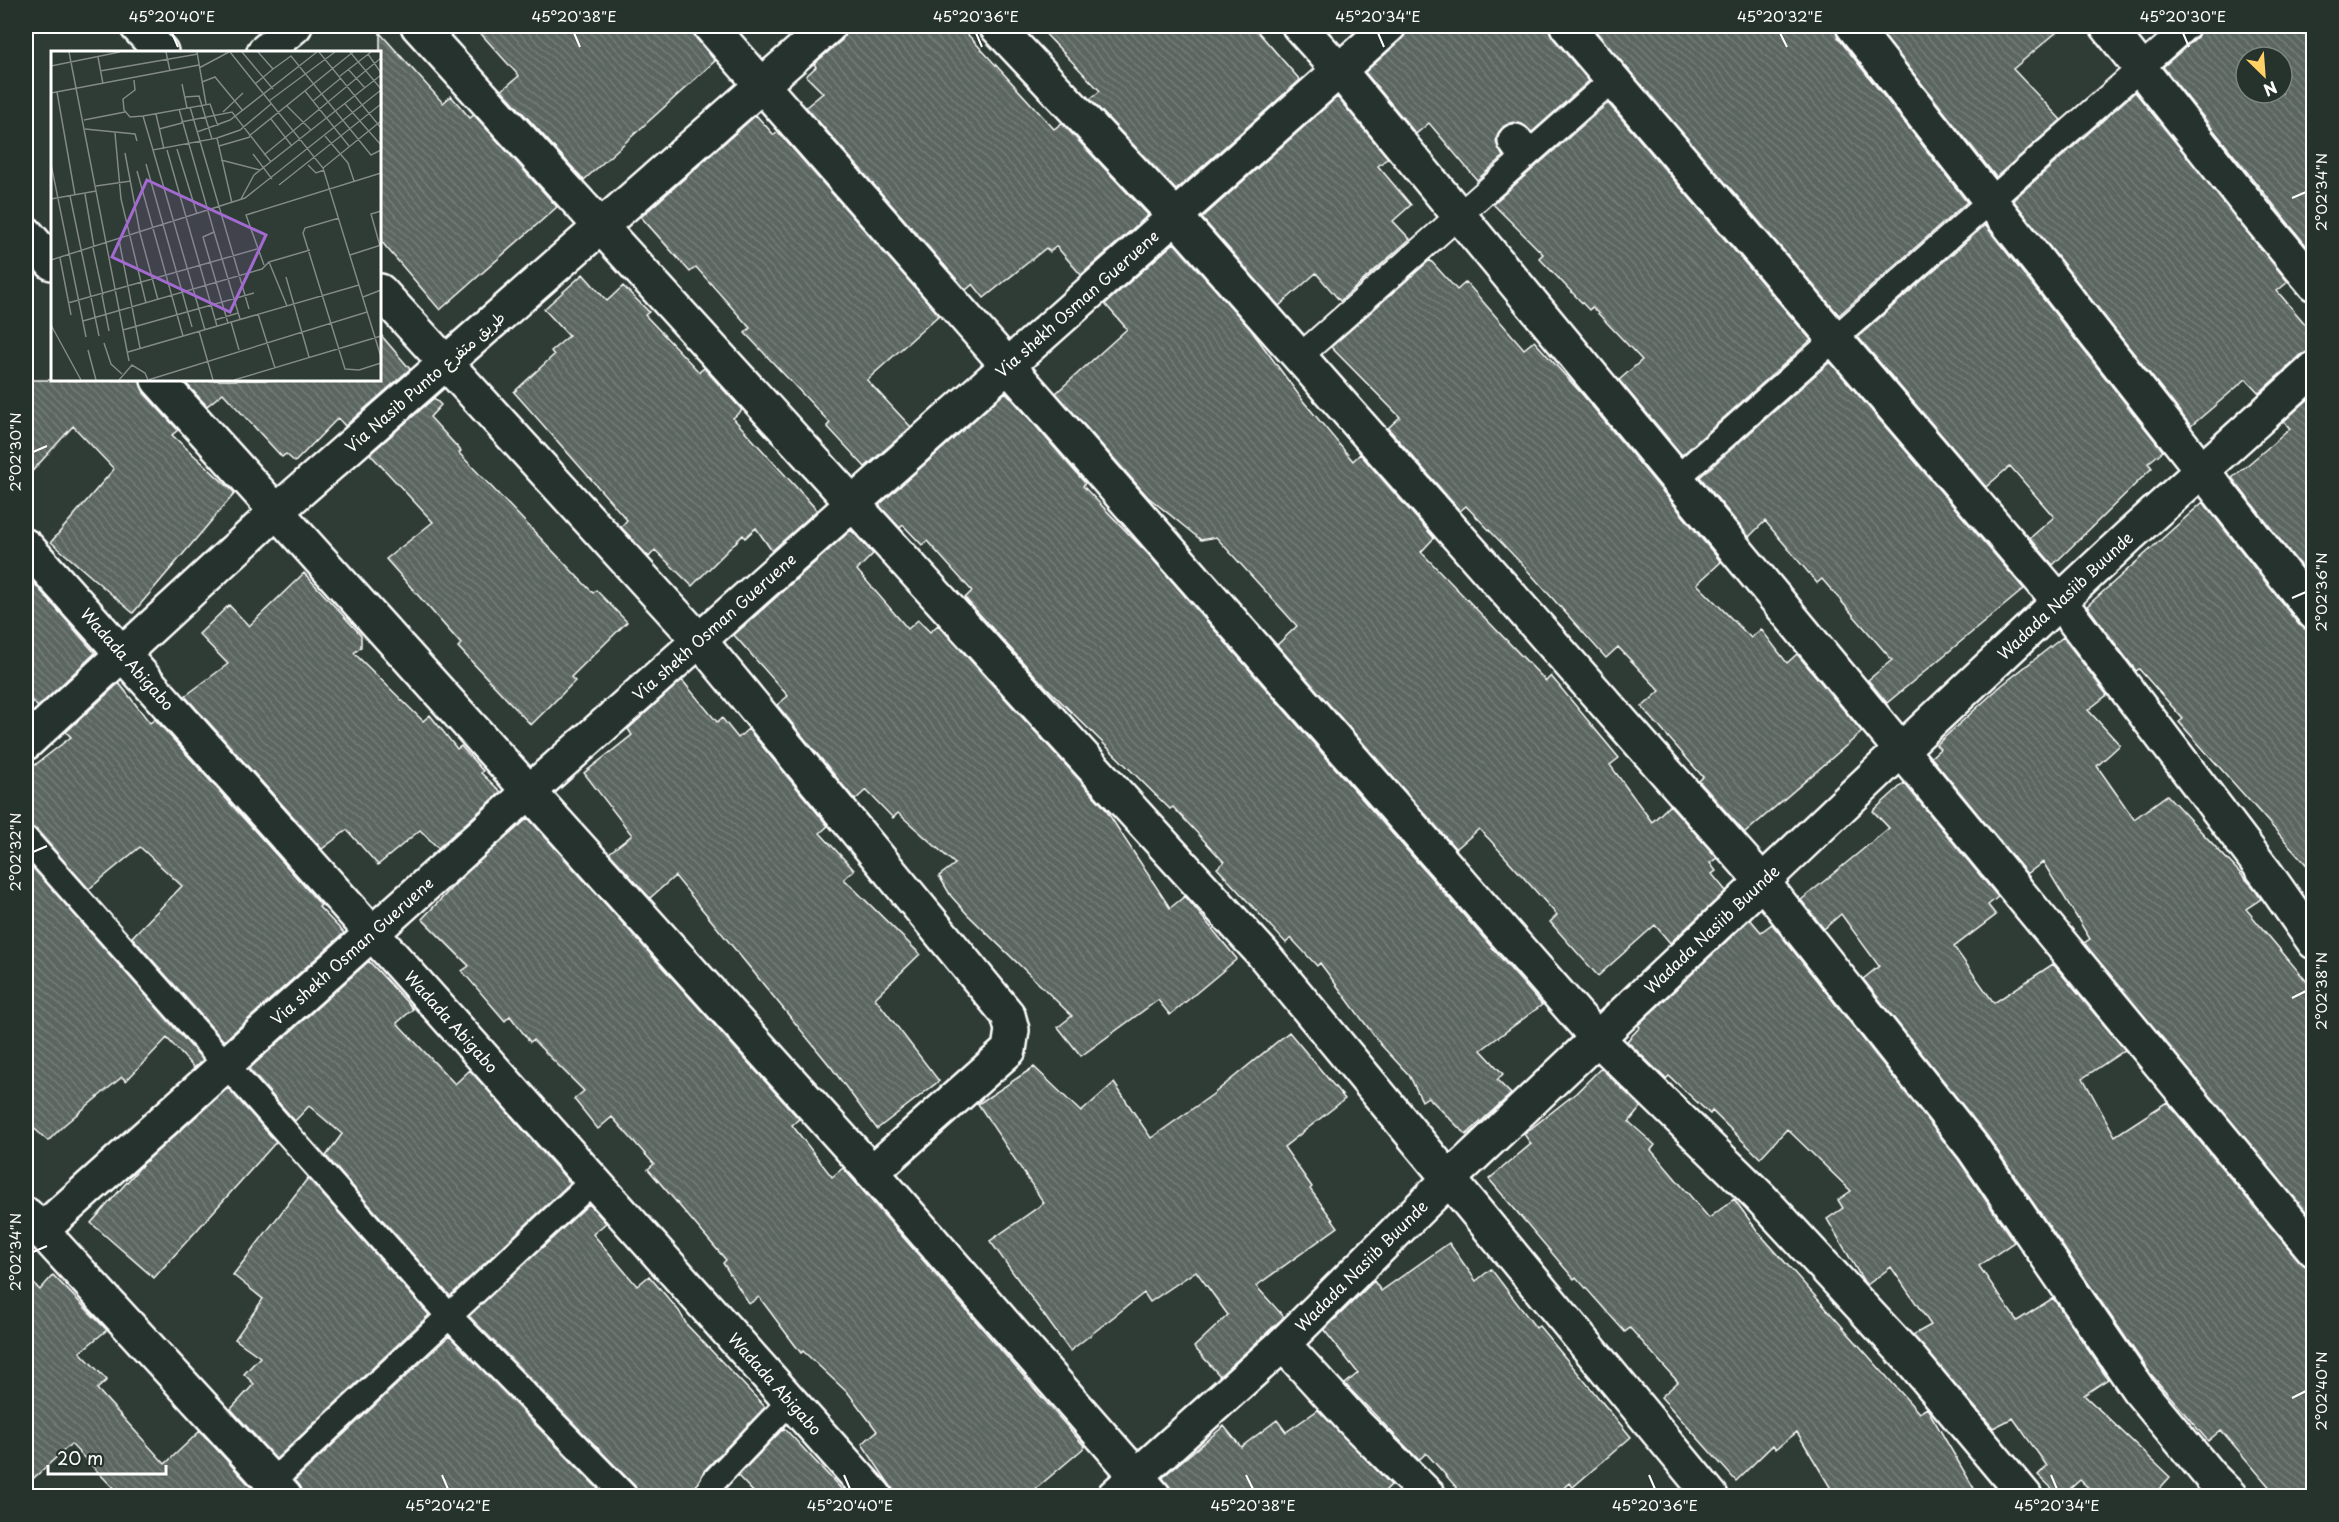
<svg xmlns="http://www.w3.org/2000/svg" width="2339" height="1522" viewBox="0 0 2339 1522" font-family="'Playpen Sans','Playpen Sans Arabic',sans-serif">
	<defs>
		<pattern id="building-back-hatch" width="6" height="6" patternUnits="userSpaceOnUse" patternTransform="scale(1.5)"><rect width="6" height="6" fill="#5b6661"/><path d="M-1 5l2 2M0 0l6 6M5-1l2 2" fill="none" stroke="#747d79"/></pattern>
	</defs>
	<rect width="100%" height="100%" fill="#2f3b35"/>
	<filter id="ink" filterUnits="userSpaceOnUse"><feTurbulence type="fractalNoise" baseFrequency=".0167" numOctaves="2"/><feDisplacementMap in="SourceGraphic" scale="12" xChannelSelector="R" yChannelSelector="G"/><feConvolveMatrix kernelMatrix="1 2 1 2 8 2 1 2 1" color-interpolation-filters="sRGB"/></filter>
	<g filter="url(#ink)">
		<!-- building -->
		<path fill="url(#building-back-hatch)" stroke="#fff" stroke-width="1.5" fill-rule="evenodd" d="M 474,26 L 692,26 L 696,38 L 715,61 L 584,180 L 502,90 L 519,76 Z
			M 847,26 L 960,26 L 1054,129 L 1062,123 L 1148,215 L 1081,275 L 1056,246 L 1050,252 L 1046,248 L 984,298 L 973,284 L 966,290 L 806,107 L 823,93 L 806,76 L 816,67 L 814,64 L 842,40 Z
			M 1038,26 L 1253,26 L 1300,80 L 1176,190 L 1090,99 L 1100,91 Z
			M 1407,26 L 1549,26 L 1553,38 L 1589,81 L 1532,132 L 1522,124 L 1513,122 L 1504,126 L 1498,133 L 1496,142 L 1503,157 L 1477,180 L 1429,123 L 1416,134 L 1365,72 L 1401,40 Z
			M 1591,26 L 1835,26 L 1838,38 L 1967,202 L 1839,315 Z
			M 1876,26 L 2064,26 L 2013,69 L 2061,120 L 1996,177 Z
			M 2202,26 L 2313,26 L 2313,254 L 2163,67 L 2197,37 ZM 2246,57 L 2282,57 L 2282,93 L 2246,93 Z
			M 380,33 L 443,103 L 451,96 L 470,118 L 474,115 L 557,207 L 440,310 L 380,240 Z
			M 2135,92 L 2288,282 L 2277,291 L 2313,333 L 2313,351 L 2301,355 L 2259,393 L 2246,379 L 2191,426 L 2013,200 Z
			M 1337,97 L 1388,158 L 1378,166 L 1411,205 L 1393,221 L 1410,239 L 1340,301 L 1316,273 L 1279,306 L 1202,218 Z
			M 1608,103 L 1811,340 L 1682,455 L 1619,380 L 1642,360 L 1592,307 L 1589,310 L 1539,258 L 1543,254 L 1493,204 Z
			M 756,115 L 774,135 L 778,132 L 939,315 L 867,380 L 911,427 L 865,467 L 827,426 L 830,423 L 745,333 L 750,328 L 696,267 L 690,272 L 641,217 Z
			M 1985,225 L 2163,451 L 2148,463 L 2152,468 L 2053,565 L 2030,538 L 2054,517 L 2010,466 L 1986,487 L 1858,337 Z
			M 1174,243 L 1251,330 L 1304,402 L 1353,461 L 1360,454 L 1434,538 L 1421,552 L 1546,681 L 1551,676 L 1619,758 L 1610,765 L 1652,822 L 1670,805 L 1717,858 L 1710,863 L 1716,871 L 1712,874 L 1726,891 L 1670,943 L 1655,925 L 1598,976 L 1550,922 L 1557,915 L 1490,840 L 1479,829 L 1456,849 L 1277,645 L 1297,626 L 1216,537 L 1201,540 L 1148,497 L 1056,393 L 1127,329 L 1105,304 Z
			M 1430,260 L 1457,290 L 1466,282 L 1524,349 L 1534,341 L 1582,394 L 1721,562 L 1697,584 L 1751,638 L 1761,629 L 1787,663 L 1797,654 L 1862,732 L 1745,833 L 1699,781 L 1703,777 L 1642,707 L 1660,691 L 1618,647 L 1606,658 L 1519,561 L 1466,506 L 1460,511 L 1388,428 L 1400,417 L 1331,347 Z
			M 583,274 L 607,301 L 623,286 L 649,312 L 645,315 L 699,372 L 704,368 L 742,410 L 733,418 L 817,510 L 772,551 L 756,528 L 745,538 L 743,535 L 692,586 L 655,550 L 649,557 L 621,527 L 627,520 L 514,392 L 554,355 L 551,351 L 569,336 L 544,309 Z
			M 380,334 L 410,369 L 345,426 L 338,418 L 295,462 L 286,454 L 282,457 L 223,393 L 207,406 L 183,380 L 380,380 Z
			M 1830,362 L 2024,589 L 1887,703 L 1868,680 L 1892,660 L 1822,579 L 1817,583 L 1765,521 L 1749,537 L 1700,477 Z
			M 26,380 L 140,380 L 144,393 L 178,430 L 172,435 L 235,493 L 133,613 L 51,542 L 114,469 L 73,426 L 26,478 Z
			M 1006,392 L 1085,483 L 1083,486 L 1149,555 L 1542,1005 L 1481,1050 L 1503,1074 L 1497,1080 L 1511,1094 L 1466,1135 L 1428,1097 L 1422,1101 L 1409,1075 L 1381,1045 L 1320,963 L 1317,966 L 1291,938 L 1286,943 L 1217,868 L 1224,862 L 1173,807 L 1170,809 L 1040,681 L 965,598 L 972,591 L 927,541 L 922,545 L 903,525 L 900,528 L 879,505 Z
			M 2313,395 L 2313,582 L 2232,478 L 2290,429 L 2284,421 Z
			M 434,398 L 441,405 L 430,417 L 461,451 L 459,453 L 593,593 L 596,590 L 627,622 L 571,677 L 575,681 L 531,725 L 458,647 L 461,644 L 386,559 L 433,522 L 370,454 Z
			M 2203,502 L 2299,625 L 2313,631 L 2313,872 L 2179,722 L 2183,719 L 2139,669 L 2136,671 L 2087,606 Z
			M 851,530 L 873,554 L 857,570 L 908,629 L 918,620 L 930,632 L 938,625 L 1104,807 L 1170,908 L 1185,896 L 1237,959 L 1170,1015 L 1158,1000 L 1081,1056 L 1058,1027 L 1072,1016 L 967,914 L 951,896 L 939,876 L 955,864 L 898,813 L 893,818 L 866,790 L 855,800 L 777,705 L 788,696 L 734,635 Z
			M 304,573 L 361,635 L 361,647 L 354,653 L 423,721 L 430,715 L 457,749 L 461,746 L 483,771 L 481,773 L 501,792 L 438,848 L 420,830 L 378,865 L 347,830 L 322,849 L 185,696 L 228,664 L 199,634 L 229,605 L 249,626 Z
			M 26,574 L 95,653 L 38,707 L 26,695 Z
			M 2063,637 L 2107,695 L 2088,710 L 2120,745 L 2097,766 L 2134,819 L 2167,795 L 2253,887 L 2261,899 L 2246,909 L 2313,989 L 2313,1220 L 2084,943 L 2090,939 L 2043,862 L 2027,874 L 1931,757 L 1940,749 L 1936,745 L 2002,685 Z
			M 682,680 L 717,722 L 722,718 L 738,738 L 748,729 L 828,826 L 820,833 L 854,870 L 844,879 L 920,954 L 875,998 L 939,1081 L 877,1129 L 831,1067 L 675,876 L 650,898 L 609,853 L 632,835 L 584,773 L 632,735 L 628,729 Z
			M 119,683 L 150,723 L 155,719 L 321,905 L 319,907 L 344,933 L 224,1041 L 132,937 L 182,886 L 140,847 L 89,889 L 37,830 L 26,825 L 26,772 L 71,737 L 66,732 Z
			M 1904,783 L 1998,897 L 1988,905 L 1996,915 L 1954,947 L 1994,1003 L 2053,964 L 2125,1050 L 2083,1078 L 2115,1136 L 2167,1102 L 2300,1262 L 2313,1268 L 2313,1497 L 2278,1497 L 2221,1430 L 2208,1441 L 2150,1373 L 1988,1137 L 1863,979 L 1879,966 L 1841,914 L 1824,929 L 1801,900 L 1889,828 L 1873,811 Z
			M 528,818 L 799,1119 L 792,1125 L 832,1177 L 843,1168 L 1085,1447 L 1026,1497 L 898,1497 L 862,1444 L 877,1431 L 849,1394 L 803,1351 L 801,1353 L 759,1297 L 749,1304 L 723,1263 L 726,1260 L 648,1169 L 654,1164 L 612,1117 L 598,1129 L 574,1099 L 584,1091 L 533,1040 L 530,1042 L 510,1016 L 505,1021 L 462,971 L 469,966 L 422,919 L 465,874 Z
			M 26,860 L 203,1060 L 194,1068 L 167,1038 L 126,1081 L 122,1077 L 64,1125 L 48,1141 L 26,1121 Z
			M 1750,919 L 1761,932 L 1772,924 L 1958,1159 L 2014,1242 L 1979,1266 L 2017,1321 L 2053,1298 L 2108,1379 L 2084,1395 L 2170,1477 L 2152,1497 L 2098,1497 L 2080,1480 L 2061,1497 L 2038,1475 L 2047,1466 L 2013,1418 L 1993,1428 L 1913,1335 L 1931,1325 L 1891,1267 L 1867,1285 L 1864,1282 L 1827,1219 L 1843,1208 L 1838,1200 L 1851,1191 L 1787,1129 L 1760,1158 L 1712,1111 L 1710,1114 L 1669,1076 L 1666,1079 L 1627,1041 L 1640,1027 L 1638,1025 Z
			M 369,961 L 413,1009 L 397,1023 L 455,1084 L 470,1070 L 570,1183 L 450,1296 L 326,1156 L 342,1134 L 309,1106 L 295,1121 L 249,1069 Z
			M 1289,1032 L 1345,1099 L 1284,1147 L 1312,1187 L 1310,1189 L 1338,1227 L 1256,1286 L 1284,1317 L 1220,1376 L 1194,1347 L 1228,1315 L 1196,1271 L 1150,1302 L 1144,1293 L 1070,1351 L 990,1241 L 1044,1203 L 978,1104 L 1034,1067 L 1081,1112 L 1114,1083 L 1151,1138 L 1212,1095 Z
			M 1601,1068 L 1641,1107 L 1629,1122 L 1655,1145 L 1651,1150 L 1709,1218 L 1734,1199 L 1759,1233 L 1919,1413 L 1927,1408 L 1979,1497 L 1836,1497 L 1797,1432 L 1776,1449 L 1773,1445 L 1736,1481 L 1661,1397 L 1678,1382 L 1630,1328 L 1625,1332 L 1576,1277 L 1574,1279 L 1489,1179 L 1531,1144 L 1524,1134 L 1576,1093 Z
			M 228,1088 L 276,1142 L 154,1278 L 91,1223 L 142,1165 Z
			M 308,1178 L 429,1315 L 276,1459 L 231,1409 L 254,1384 L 244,1374 L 260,1357 L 235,1339 L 263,1299 L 233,1275 Z
			M 589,1204 L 606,1223 L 593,1234 L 637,1286 L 649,1276 L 679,1311 L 687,1325 L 765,1407 L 704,1471 L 691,1497 L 639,1497 L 635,1486 L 469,1316 Z
			M 1449,1243 L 1476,1281 L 1491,1269 L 1536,1328 L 1539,1326 L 1631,1437 L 1573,1487 L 1569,1483 L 1554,1497 L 1465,1497 L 1426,1453 L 1419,1460 L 1345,1384 L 1358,1373 L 1324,1330 L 1374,1281 L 1381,1291 Z
			M 53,1275 L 107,1330 L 80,1352 L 107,1380 L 97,1389 L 165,1464 L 200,1431 L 260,1497 L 122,1497 L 71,1444 L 26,1485 L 26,1276 L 40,1290 Z
			M 449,1336 L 606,1497 L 303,1497 L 295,1480 Z
			M 1318,1410 L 1391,1485 L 1379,1497 L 1172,1497 L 1163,1478 L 1165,1475 L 1224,1426 L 1241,1447 L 1277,1420 L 1286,1432 Z
			M 784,1428 L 787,1431 L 849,1497 L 758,1497 L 738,1476 Z"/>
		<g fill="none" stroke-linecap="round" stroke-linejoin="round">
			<defs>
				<path id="service" d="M 1299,357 L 1613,79
					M 1676,479 L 2188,26
					M 26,839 L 449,1316 L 625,1496
					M 272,1482 L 594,1180
					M 705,1496 L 714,1481 L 790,1401"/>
				<path id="pedestrian" d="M 1515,141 L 1520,148"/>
				<g id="minor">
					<path d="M 137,26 L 161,52"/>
					<path d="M 418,26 L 1263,954 L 1711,1496"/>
					<path d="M 710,26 L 1597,1038 L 1760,1197 L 1912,1361 L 2025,1496"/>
					<path d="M 996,26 L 1176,217 L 1762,881 L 1973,1148 L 2138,1389 L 2210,1476 L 2230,1496"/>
					<path d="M 1299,26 L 1339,70 L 2314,1250"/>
					<path d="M 1567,26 L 2060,602 L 2268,876 L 2314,942"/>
					<path d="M 1853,26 L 2314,613"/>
					<path d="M 2107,26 L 2254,212 L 2314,284"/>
					<path d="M 264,52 L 295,26"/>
					<path d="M 26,233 L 52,263"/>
					<path d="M 380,291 L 700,641 L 1008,1015 L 1012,1030 L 1009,1050 L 872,1172 L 1154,1496"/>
					<path d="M 158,380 L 872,1172"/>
					<path id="s1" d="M 26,546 L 875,1496"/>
					<path d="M 26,743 L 277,511 L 829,26"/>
					<path d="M 27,1215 L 285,1496"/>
					<path id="s2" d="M 42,1230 L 530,791 L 1389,26"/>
					<path d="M 1283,1344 L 1357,1425 L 1429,1496"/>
				</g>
				<g id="tertiary">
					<path id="s3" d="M 1114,1496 L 1283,1344 L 1450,1178 L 1900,751 L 2128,537 L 2314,369"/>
				</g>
			</defs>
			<!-- service casing -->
			<use href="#service" stroke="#fff" stroke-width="28"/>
			<!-- pedestrian casing -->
			<use href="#pedestrian" stroke="#fff" stroke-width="38"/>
			<!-- minor casing -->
			<use href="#minor" stroke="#fff" stroke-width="38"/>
			<!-- tertiary casing -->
			<use href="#tertiary" stroke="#fff" stroke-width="38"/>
			<!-- service -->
			<use href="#service" stroke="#26332d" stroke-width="24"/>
			<!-- pedestrian -->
			<use href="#pedestrian" stroke="#26332d" stroke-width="33"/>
			<!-- minor -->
			<use href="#minor" stroke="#26332d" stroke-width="33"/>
			<!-- tertiary -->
			<use href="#tertiary" stroke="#26332d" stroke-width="33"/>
		</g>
	</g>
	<!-- ticks -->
	<path fill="none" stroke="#fff" stroke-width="2" d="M 172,33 L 178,47M 574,33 L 580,47M 976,33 L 982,47M 1378,33 L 1384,47M 1780,33 L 1787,47M 2183,33 L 2189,47M 2292,198 L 2306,192M 33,452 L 47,446M 2292,598 L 2306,592M 33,852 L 47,846M 2292,998 L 2306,991M 33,1252 L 47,1246M 2292,1398 L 2306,1391M 442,1475 L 448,1489M 844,1475 L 850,1489M 1246,1475 L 1253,1489M 1649,1475 L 1655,1489M 2051,1475 L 2057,1489"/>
	<g text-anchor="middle" stroke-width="5" stroke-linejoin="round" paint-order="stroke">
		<!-- street labels -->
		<g font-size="16" fill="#fff" stroke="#26332d">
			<text dy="6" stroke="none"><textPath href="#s2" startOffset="1389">Via shekh Osman Gueruene</textPath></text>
			<text transform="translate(425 382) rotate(-41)" y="6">Via Nasib Punto طريق متفرع</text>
			<text dy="6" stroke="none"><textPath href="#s3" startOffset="1310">Wadada Nasiib Buunde</textPath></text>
			<text dy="6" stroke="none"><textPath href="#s2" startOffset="903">Via shekh Osman Gueruene</textPath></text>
			<text dy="6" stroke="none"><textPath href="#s1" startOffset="152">Wadada Abigabo</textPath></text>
			<text dy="6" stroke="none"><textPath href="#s3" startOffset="824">Wadada Nasiib Buunde</textPath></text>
			<text dy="6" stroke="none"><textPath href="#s2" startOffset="417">Via shekh Osman Gueruene</textPath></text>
			<text dy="6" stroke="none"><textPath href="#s1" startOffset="638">Wadada Abigabo</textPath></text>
			<text dy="6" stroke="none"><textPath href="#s3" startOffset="338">Wadada Nasiib Buunde</textPath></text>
			<text dy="6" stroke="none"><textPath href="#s1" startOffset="1124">Wadada Abigabo</textPath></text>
		</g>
	</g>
	<!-- overview -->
	<g transform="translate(51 51)">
		<rect width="330" height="330" fill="#2f3b35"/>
		<path fill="none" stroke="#828986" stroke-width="1.5" d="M 18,1 L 78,310M 115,1 L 119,20M 146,1 L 155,53M 179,1 L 272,117 L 330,306M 191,1 L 222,38M 268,1 L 330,77M 299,1 L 330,38M 317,3 L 330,22M 47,6 L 52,33M 0,15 L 69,1M 148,17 L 178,1M 222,18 L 240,5 L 320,104 L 330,99M 297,18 L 314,37M 49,20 L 147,3M 289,25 L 320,1M 83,29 L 84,39 L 72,48 L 73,59 L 79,66 L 92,65 L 102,99 L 166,87 L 181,152M 151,31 L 164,26 L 192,60M 131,33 L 136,57M 204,33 L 222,18 L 207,1M 254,40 L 298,95M 6,41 L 24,144M 0,42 L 148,14M 134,46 L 148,45 L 161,88M 218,50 L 284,1M 262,50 L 290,27M 294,53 L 330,94M 236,55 L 260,79M 139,56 L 198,258M 128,58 L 163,181 L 152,186 L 177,272M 172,61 L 192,42M 105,63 L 113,98M 92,65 L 159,53 L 167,75M 220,68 L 241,95M 33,69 L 74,61M 130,71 L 181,61 L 220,111M 34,78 L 84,83 L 86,90M 108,78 L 131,72M 146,81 L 179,69 L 266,1M 64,82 L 70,148 L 95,252M 198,85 L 302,1M 274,85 L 297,112 L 303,130M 166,87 L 189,79 L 220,53M 168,95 L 199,86M 126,98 L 146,163M 102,99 L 154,279M 116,99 L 166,275M 74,102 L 89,182 L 107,249M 202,103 L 221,128M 213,104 L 330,7M 170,109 L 209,119M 0,113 L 35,286M 95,113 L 141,276M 257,114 L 265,122 L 273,119M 272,117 L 330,70M 86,120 L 132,285M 228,134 L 330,53M 45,135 L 80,130M 34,143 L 43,196M 19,145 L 48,285M 0,148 L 45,140M 190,148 L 203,124 L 330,24M 288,167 L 254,177 L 252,182 L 294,318 L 308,319 L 330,312M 163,181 L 189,268M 68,189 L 89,297M 329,195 L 320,163 L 330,160M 42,197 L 52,244M 299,204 L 330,194M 9,207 L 20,264M 0,209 L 194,147 L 330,39M 218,211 L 236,255M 213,214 L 195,164 L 330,122M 235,226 L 258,306M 51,244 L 58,280M 312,246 L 330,239M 17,252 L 206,198M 207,263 L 224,317M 164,269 L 187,262M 32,270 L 211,218 L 218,211 L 259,199M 180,271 L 188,299M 0,274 L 30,329M 72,279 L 203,242M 148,280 L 162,329M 53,292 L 60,313 L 71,323M 37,299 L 45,329M 77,301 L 308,234M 68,329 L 81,314 L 94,322 L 97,329M 97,329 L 316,261M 183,329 L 330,285"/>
		<path fill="#a36bd2" fill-opacity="0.15" stroke="#a36bd2" stroke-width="3" d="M 96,129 L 215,184 L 179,261 L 61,206 Z"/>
		<rect width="330" height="330" fill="none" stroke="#fff" stroke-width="3"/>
	</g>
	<!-- margin -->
	<rect width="2339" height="1522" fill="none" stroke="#26332d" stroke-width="66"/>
	<!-- north arrow -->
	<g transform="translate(2264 75) rotate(155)"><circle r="28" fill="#26332d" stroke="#7d8581" stroke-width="1.5"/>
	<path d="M0-4.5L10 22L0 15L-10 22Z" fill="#ffd166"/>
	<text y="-9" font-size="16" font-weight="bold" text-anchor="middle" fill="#ffffff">N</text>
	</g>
	<!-- scale -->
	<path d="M48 1465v9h118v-9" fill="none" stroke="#ffffff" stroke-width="3"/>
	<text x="57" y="1465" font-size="18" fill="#ffffff" stroke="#26332d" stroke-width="4.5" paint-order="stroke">20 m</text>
	<rect x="33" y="33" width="2273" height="1456" fill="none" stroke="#fff" stroke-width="2"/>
	<g font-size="15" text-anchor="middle" fill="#fff">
		<text x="172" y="22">45°20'40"E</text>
		<text x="574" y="22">45°20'38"E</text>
		<text x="976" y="22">45°20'36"E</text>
		<text x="1378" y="22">45°20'34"E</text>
		<text x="1780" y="22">45°20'32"E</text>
		<text x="2183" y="22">45°20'30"E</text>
		<text transform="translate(2322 192) rotate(-90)" y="5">2°02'34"N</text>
		<text transform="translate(16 452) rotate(-90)" y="5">2°02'30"N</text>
		<text transform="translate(2322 592) rotate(-90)" y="5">2°02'36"N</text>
		<text transform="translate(16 852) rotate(-90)" y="5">2°02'32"N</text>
		<text transform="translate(2322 991) rotate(-90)" y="5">2°02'38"N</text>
		<text transform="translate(16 1252) rotate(-90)" y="5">2°02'34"N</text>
		<text transform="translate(2322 1391) rotate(-90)" y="5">2°02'40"N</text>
		<text x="448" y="1511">45°20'42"E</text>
		<text x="850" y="1511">45°20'40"E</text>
		<text x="1253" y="1511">45°20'38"E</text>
		<text x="1655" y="1511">45°20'36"E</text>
		<text x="2057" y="1511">45°20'34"E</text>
	</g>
</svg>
